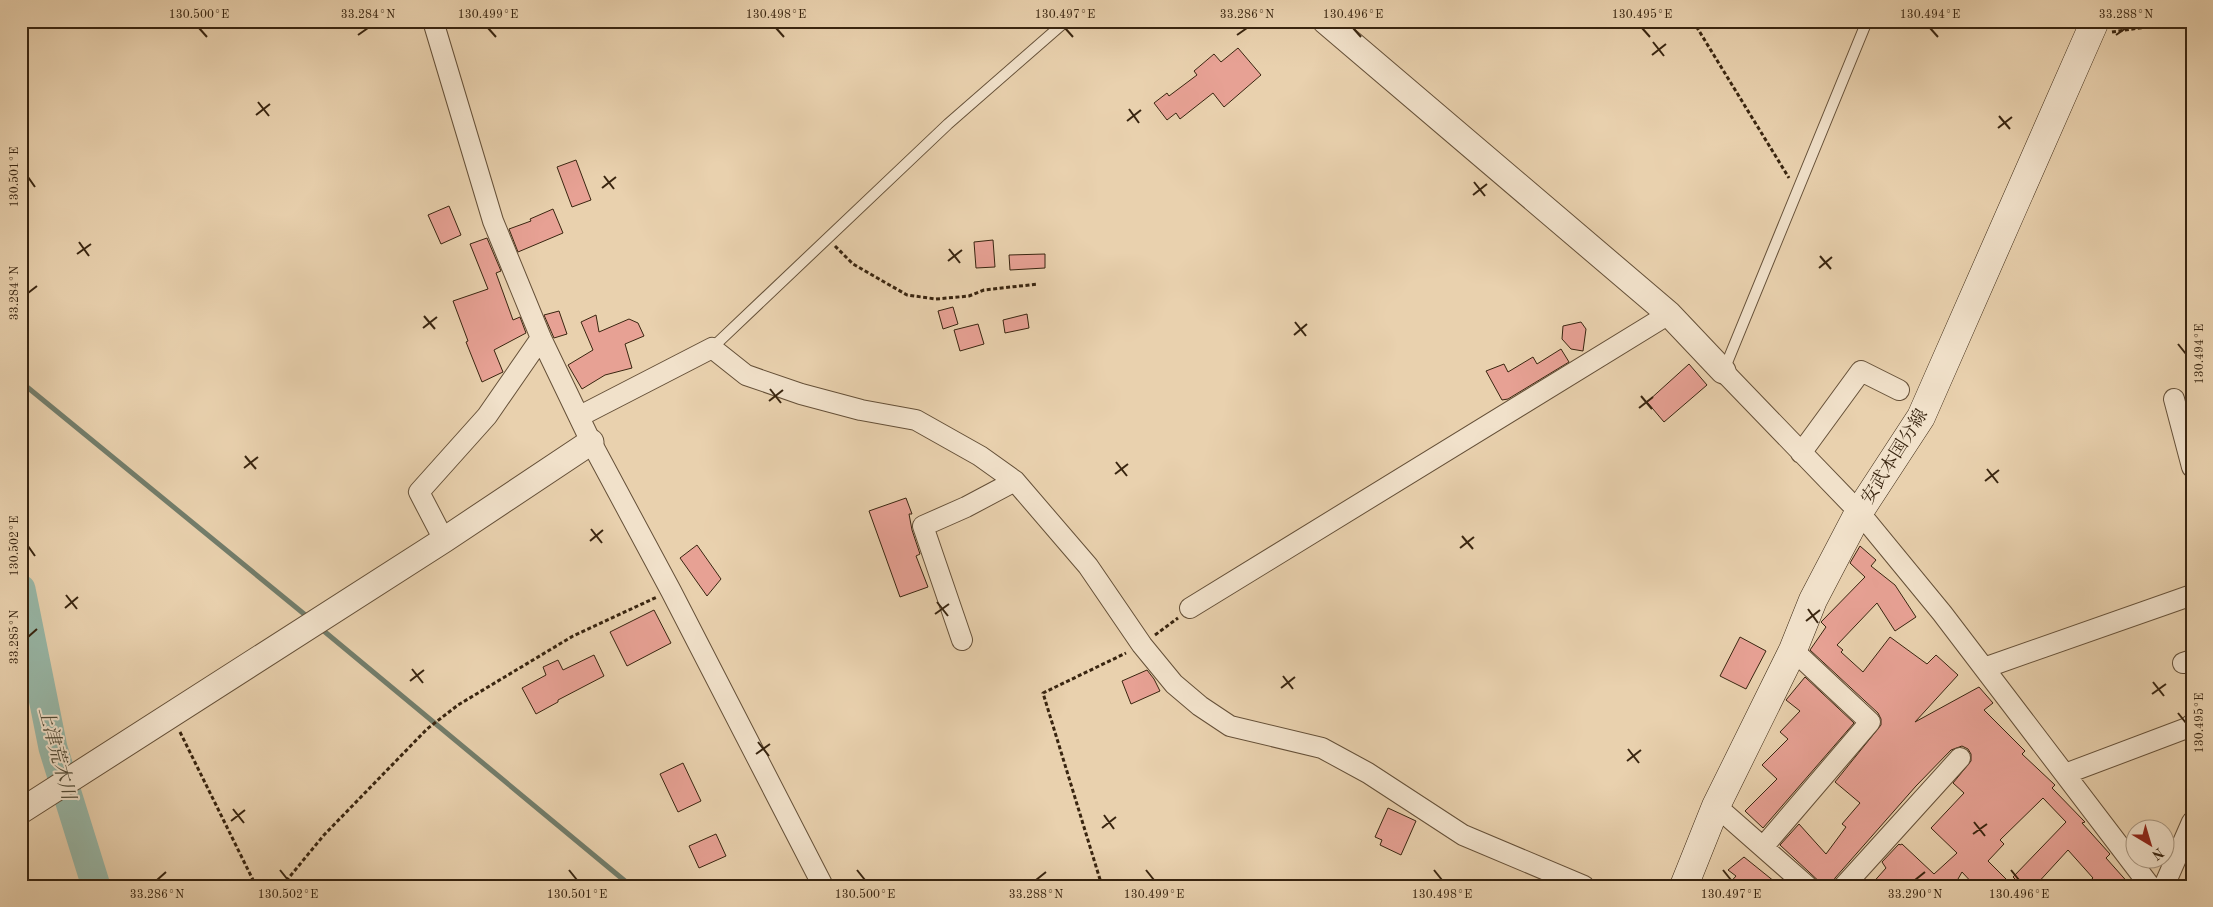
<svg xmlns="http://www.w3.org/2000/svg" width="2213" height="907" viewBox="0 0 2213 907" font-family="'Old Standard TT','Noto Serif JP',serif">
	<rect width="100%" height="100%" fill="#e9d1ae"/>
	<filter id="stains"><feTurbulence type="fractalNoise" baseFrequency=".004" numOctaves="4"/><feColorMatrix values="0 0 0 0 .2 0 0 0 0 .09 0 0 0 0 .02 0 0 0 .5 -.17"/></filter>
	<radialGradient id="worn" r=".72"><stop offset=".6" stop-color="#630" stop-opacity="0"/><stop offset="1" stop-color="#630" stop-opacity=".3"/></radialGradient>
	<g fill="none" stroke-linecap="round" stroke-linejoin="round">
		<!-- stream -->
		<path stroke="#727d6b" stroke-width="5" d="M 21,382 L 309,618
			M 319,627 L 631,886"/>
		<!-- river -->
		<path stroke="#98b7a7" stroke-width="29" d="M 21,589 L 53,748 L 96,886"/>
	</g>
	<!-- building -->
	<path fill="#e7a194" stroke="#392510" d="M 1238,48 L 1261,75 L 1224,107 L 1213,93 L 1180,119 L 1176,113 L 1167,120 L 1154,103 L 1167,93 L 1169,96 L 1197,75 L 1194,71 L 1214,54 L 1221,62 Z
		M 576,160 L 591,200 L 572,207 L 557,167 Z
		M 449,206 L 461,235 L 441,244 L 428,215 Z
		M 553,209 L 563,233 L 518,252 L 509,229 L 531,221 L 530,219 Z
		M 487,238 L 501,271 L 496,273 L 513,320 L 520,317 L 526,333 L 494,350 L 503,372 L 482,382 L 466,342 L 468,341 L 453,301 L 488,289 L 470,244 Z
		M 993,240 L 995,267 L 976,268 L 974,242 Z
		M 1045,254 L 1045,268 L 1010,270 L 1009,255 Z
		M 953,307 L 958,324 L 943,329 L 938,311 Z
		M 559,311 L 567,334 L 554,338 L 544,315 Z
		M 1027,314 L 1029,328 L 1005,333 L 1003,320 Z
		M 596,315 L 599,332 L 629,319 L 638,323 L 644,336 L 625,344 L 632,368 L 605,375 L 582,389 L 568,365 L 593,350 L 581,322 Z
		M 1581,322 L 1586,329 L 1583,351 L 1571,349 L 1562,339 L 1563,326 Z
		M 978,324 L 984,344 L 960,351 L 954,330 Z
		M 1561,349 L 1569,362 L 1508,399 L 1502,400 L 1486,371 L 1504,364 L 1508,372 L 1533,357 L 1537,364 Z
		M 1689,364 L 1707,385 L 1664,422 L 1647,402 Z
		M 906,498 L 912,514 L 909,514 L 912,530 L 920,554 L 916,556 L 928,587 L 900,597 L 869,511 Z
		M 697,545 L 721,579 L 707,596 L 680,558 Z
		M 1860,546 L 1876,560 L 1871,566 L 1895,585 L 1916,617 L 1895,631 L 1877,603 L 1837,645 L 1843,650 L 1841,652 L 1863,672 L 1890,637 L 1927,664 L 1936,655 L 1958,675 L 1915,722 L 1979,687 L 1993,703 L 1984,710 L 2025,751 L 2022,754 L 2055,785 L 2052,788 L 2085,822 L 2082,823 L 2110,854 L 2106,858 L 2131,886 L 2084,886 L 2093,878 L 2068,850 L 2035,886 L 2022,886 L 2013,877 L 2066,822 L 2043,798 L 2000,840 L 2004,844 L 1988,861 L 2013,886 L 1975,886 L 1962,872 L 1954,886 L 1870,886 L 1886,868 L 1882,862 L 1899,844 L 1900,845 L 1902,844 L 1934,874 L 1957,853 L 1931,828 L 1964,793 L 1953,783 L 1971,761 L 1971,754 L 1968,749 L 1962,746 L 1951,750 L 1916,786 L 1835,878 L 1832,886 L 1824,886 L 1780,845 L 1799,824 L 1826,854 L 1846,827 L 1842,824 L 1860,803 L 1835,782 L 1881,725 L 1881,719 L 1878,713 L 1810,650 L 1826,627 L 1821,622 L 1865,577 L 1850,563 Z
		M 654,610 L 671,643 L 627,666 L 610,632 Z
		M 1740,637 L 1766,651 L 1746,689 L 1720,676 Z
		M 594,655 L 604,676 L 558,700 L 558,702 L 536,714 L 522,688 L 546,675 L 543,667 L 558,660 L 563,670 Z
		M 1147,670 L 1154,679 L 1160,691 L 1131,704 L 1122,681 Z
		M 1805,677 L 1854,723 L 1763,828 L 1745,811 L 1777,779 L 1762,765 L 1788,739 L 1780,732 L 1800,711 L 1786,700 Z
		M 683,763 L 701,801 L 678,812 L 660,774 Z
		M 1388,808 L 1416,821 L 1401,855 L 1380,845 L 1382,840 L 1375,837 Z
		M 716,834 L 726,856 L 699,868 L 689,846 Z
		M 1744,857 L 1780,886 L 1727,886 L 1736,876 L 1728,870 Z"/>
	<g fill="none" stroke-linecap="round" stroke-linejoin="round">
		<defs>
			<path id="service" d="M 712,348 L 948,124 L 1066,21
				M 1724,370 L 1867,21"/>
			<path id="minor" d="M 433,21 L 493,221 L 541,338 L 591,442 L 671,591 L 823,886
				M 1723,371 L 1859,512 L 1942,613 L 2150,886
				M 2174,399 L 2192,467
				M 580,416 L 712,348 L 746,375 L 801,394 L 861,410 L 916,420 L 980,456 L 1015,481 L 1088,566 L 1142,645 L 1174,684 L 1200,706 L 1230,726 L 1322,748 L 1368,773 L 1463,835 L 1584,886
				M 1801,453 L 1861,371 L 1899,390
				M 444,540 L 419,492 L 487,416 L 541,338
				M 1190,608 L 1669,314
				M 962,640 L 923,526 L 966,507 L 1015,481
				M 2183,663 L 2192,660
				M 1984,668 L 2192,595
				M 2065,774 L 2187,728 L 2192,724
				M 1716,806 L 1807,886
				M 1763,847 L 1870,722 L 1793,650
				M 1844,886 L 1960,758
				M 2164,886 L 2192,822"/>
			<path id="tertiary" d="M 1325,21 L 1669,314 L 1723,371
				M 21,811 L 444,540 L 591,442"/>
			<path id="secondary" d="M 1684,886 L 1716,806 L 1793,650 L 1813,600 L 1859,512 L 1921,417 L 2095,21"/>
		</defs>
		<!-- service casing -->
		<use href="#service" stroke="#655038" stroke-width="12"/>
		<!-- minor casing -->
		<use href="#minor" stroke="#655038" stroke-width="22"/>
		<!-- tertiary casing -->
		<use href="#tertiary" stroke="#655038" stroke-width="27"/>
		<!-- secondary casing -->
		<use href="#secondary" stroke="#392510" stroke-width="29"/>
		<!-- path -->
		<path stroke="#392510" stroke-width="3" stroke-dasharray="4 2.5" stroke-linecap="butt" d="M 1693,21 L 1789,178
			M 2112,32 L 2188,21
			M 835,246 L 853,264 L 907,295 L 936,299 L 969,296 L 984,290 L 1038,284
			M 1155,635 L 1178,618
			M 180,732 L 256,886
			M 282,886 L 324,835 L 427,729 L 458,705 L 573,636 L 657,597
			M 1102,886 L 1043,693 L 1126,653"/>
		<!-- service -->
		<use href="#service" stroke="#f1e1ca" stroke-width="10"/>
		<!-- minor -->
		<use href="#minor" stroke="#f1e1ca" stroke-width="20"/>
		<!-- tertiary -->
		<use href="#tertiary" stroke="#f1e1ca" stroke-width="25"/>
		<!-- secondary -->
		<use href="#secondary" stroke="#f1e1ca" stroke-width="28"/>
	</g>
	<!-- ticks -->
	<path fill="none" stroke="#392510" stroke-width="2" d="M 199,28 L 207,37M 488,28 L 496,37M 776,28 L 784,37M 1065,28 L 1073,37M 1353,28 L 1361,37M 1642,28 L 1650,37M 1930,28 L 1938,37M 358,35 L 368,28M 1237,35 L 1247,28M 2116,35 L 2126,28M 1653,42 L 1664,56M 1652,55 L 1666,44M 258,102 L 269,116M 1129,109 L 1139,123M 256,115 L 270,104M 1999,116 L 2010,129M 1127,121 L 1141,110M 1998,128 L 2012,117M 604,176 L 614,189M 28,177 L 35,187M 1474,182 L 1485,196M 602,188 L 616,177M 1473,195 L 1487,184M 79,242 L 89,256M 949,249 L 960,263M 77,254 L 91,244M 1820,256 L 1831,269M 948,261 L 962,250M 1819,268 L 1832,257M 28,293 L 37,286M 424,316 L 435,329M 1295,322 L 1306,336M 423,328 L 437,317M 1294,335 L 1307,324M 2178,344 L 2186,354M 770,389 L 781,403M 1641,396 L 1652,409M 769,401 L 783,390M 1639,408 L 1653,397M 245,456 L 256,469M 1116,462 L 1127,476M 244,468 L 258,457M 1987,469 L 1998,483M 1115,474 L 1128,464M 1985,481 L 1999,470M 591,529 L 602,543M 1462,536 L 1473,549M 590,541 L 603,530M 28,546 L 35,556M 1460,548 L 1474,537M 66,595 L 77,609M 937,602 L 948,616M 65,608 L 78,597M 1808,609 L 1818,623M 935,614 L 949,604M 1806,621 L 1820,610M 28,637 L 37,629M 412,669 L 423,683M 1283,676 L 1293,689M 410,681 L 424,670M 2153,682 L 2164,696M 1281,688 L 1295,677M 2152,694 L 2166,684M 2178,713 L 2186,723M 758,742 L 769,756M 1628,749 L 1639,763M 756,754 L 770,744M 1627,761 L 1641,750M 233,809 L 244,823M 1104,815 L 1114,829M 231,821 L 245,810M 1974,822 L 1985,836M 1102,828 L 1116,817M 1973,834 L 1987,824M 280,870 L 288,880M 569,870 L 577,880M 857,870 L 865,880M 1146,870 L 1154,880M 1434,870 L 1442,880M 1723,870 L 1731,880M 2011,870 L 2019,880M 157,880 L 166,872M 1036,880 L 1046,872M 1915,880 L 1925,872"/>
	<g text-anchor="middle" stroke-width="4" stroke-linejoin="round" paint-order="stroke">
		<!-- street labels -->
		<g font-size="18" fill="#392510" stroke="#f1e1ca">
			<text transform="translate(1894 456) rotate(-58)" y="6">安武本国分線</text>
		</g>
		<!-- water labels -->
		<g font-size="19" font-style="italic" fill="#514a36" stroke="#f1e1ca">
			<text transform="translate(58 753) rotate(75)" y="7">上津荒木川</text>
		</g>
	</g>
	<!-- margin -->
	<rect width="2213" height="907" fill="none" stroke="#e9d1ae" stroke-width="55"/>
	<!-- north arrow -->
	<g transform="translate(2150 844) rotate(142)"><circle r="24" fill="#f1e1ca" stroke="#a79680"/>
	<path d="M0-4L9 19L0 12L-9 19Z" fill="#8f2418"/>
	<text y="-8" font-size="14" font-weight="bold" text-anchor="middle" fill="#392510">N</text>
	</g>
	<rect x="28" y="28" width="2158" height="852" fill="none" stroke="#392510" stroke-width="2"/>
	<g font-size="12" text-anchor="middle" fill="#392510">
		<text x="199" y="18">130.500°E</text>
		<text x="368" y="18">33.284°N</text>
		<text x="488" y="18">130.499°E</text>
		<text x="776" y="18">130.498°E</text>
		<text x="1065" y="18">130.497°E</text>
		<text x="1247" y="18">33.286°N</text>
		<text x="1353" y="18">130.496°E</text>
		<text x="1642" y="18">130.495°E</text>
		<text x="1930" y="18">130.494°E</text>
		<text x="2126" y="18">33.288°N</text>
		<text transform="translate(14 177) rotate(-90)" y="4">130.501°E</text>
		<text transform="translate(14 293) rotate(-90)" y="4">33.284°N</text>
		<text transform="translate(2199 354) rotate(-90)" y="4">130.494°E</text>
		<text transform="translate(14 546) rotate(-90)" y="4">130.502°E</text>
		<text transform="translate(14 637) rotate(-90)" y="4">33.285°N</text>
		<text transform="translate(2199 723) rotate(-90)" y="4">130.495°E</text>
		<text x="157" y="898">33.286°N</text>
		<text x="288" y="898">130.502°E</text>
		<text x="577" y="898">130.501°E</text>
		<text x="865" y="898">130.500°E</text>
		<text x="1036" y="898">33.288°N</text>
		<text x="1154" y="898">130.499°E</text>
		<text x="1442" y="898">130.498°E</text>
		<text x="1731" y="898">130.497°E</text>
		<text x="1915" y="898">33.290°N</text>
		<text x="2019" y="898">130.496°E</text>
	</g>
	<rect width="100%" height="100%" filter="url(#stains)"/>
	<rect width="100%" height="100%" fill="url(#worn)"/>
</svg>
